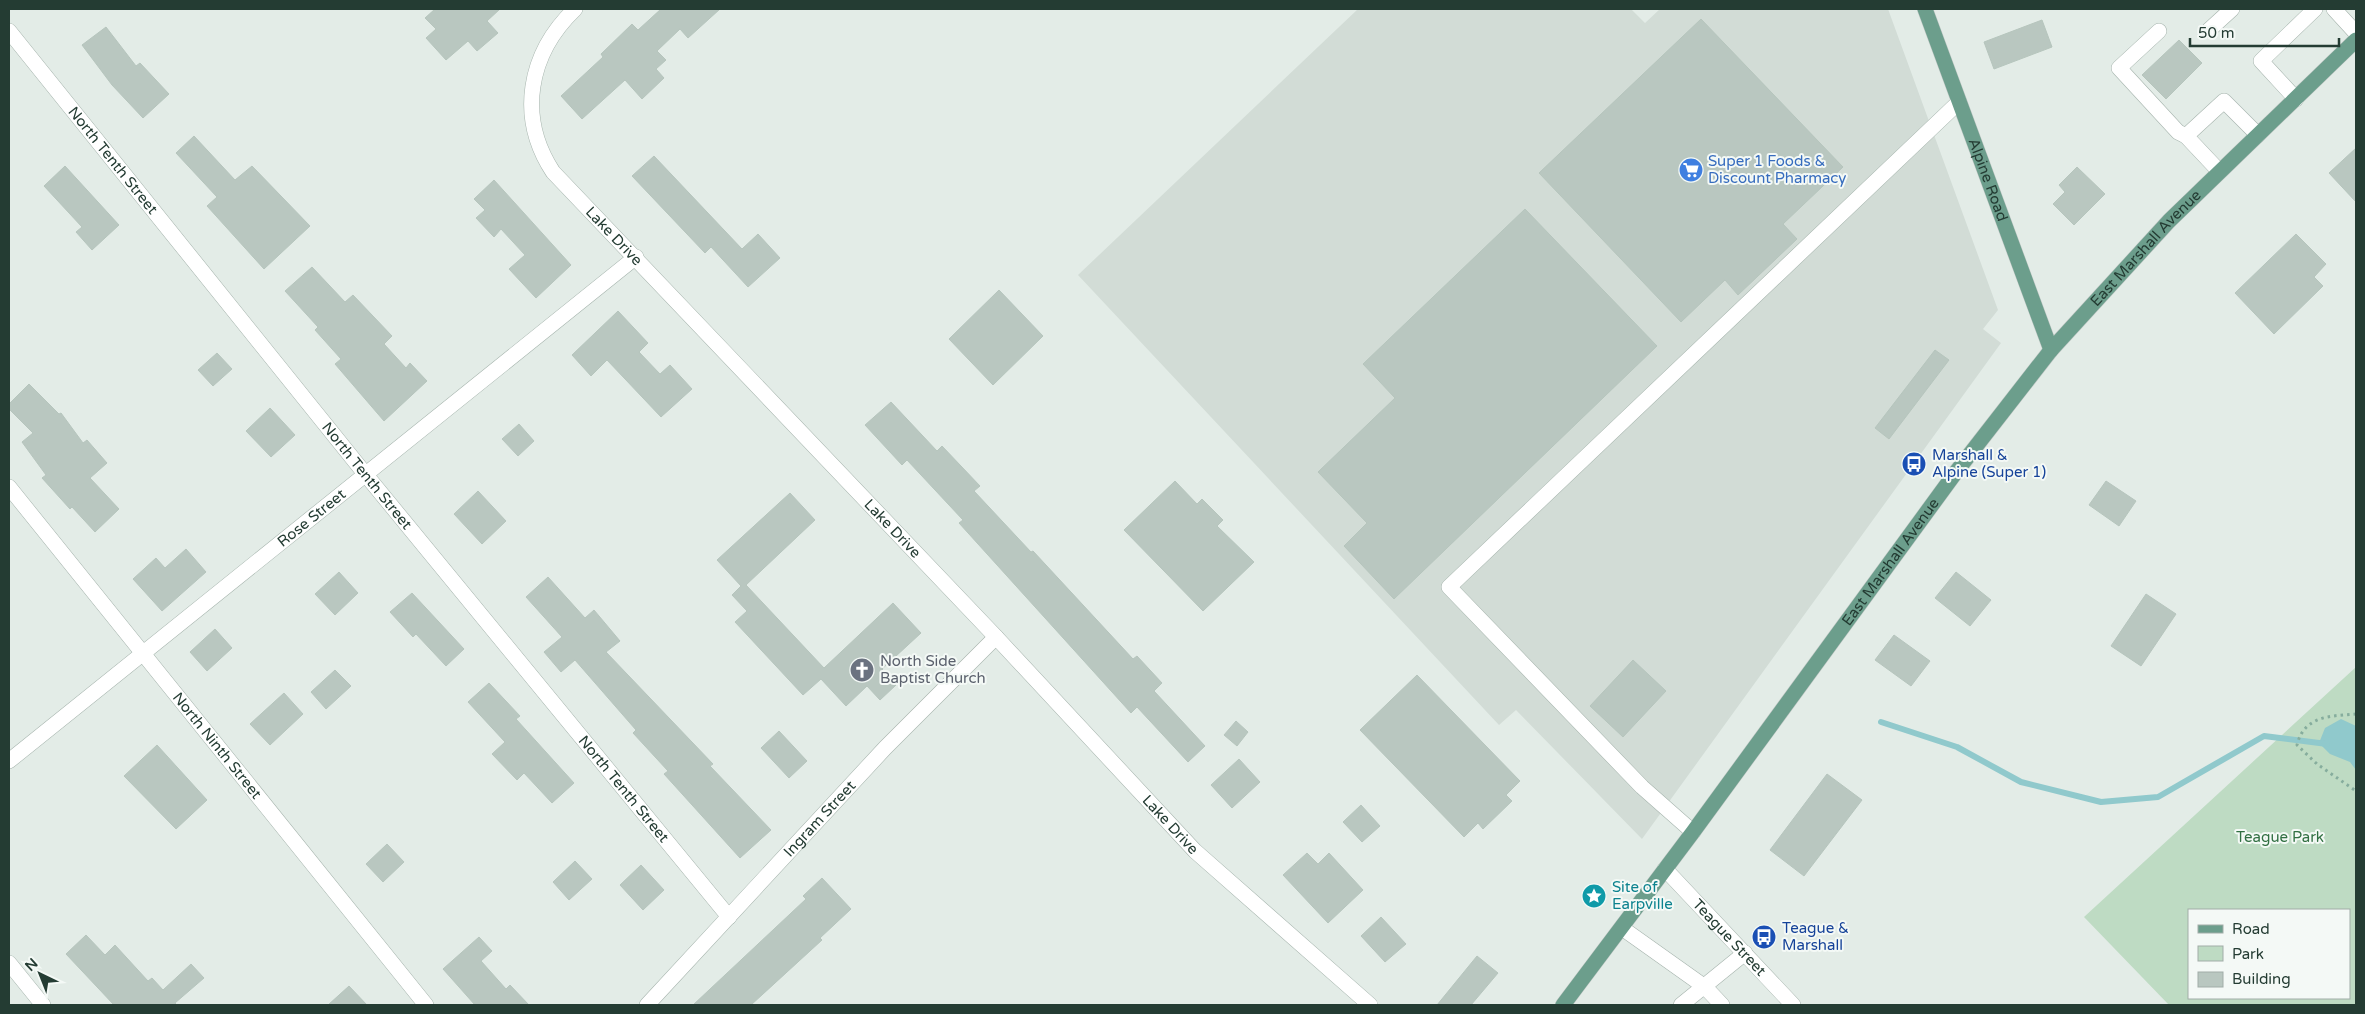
<svg xmlns="http://www.w3.org/2000/svg" width="2365" height="1014" viewBox="0 0 2365 1014" font-family="'Varela Round',sans-serif">
	<rect width="100%" height="100%" fill="#e3ece7"/>
	<!-- built -->
	<path fill="#d2dcd6" d="M 1358,9 L 1631,9 L 1645,23 L 1660,9 L 1888,9 L 1998,310 L 1983,329 L 2001,343 L 1642,839 L 1516,710 L 1499,725 L 1078,275 Z"/>
	<!-- green -->
	<path fill="#bedbc3" fill-rule="evenodd" d="M 2356,667 L 2356,1005 L 2169,1005 L 2084,917 ZM 2189,910 L 2349,910 L 2349,998 L 2189,998 Z"/>
	<!-- water -->
	<path fill="#90c9cc" d="M 2341,719 L 2356,726 L 2356,770 L 2350,762 L 2330,754 L 2319,743 L 2325,728 Z"/>
	<g fill="none" stroke-linecap="round" stroke-linejoin="round">
		<!-- stream -->
		<path stroke="#90c9cc" stroke-width="6" d="M 1881,722 L 1957,747 L 2021,782 L 2101,802 L 2158,797 L 2264,736 L 2327,744"/>
	</g>
	<!-- building -->
	<path fill="#b9c7c0" stroke="#b6c5bd" d="M 435,9 L 500,9 L 487,21 L 498,33 L 477,51 L 468,41 L 446,60 L 426,38 L 436,29 L 425,18 Z
		M 661,9 L 720,9 L 688,38 L 680,29 L 657,51 L 666,60 L 656,69 L 664,78 L 642,99 L 625,80 L 582,119 L 561,96 L 603,57 L 601,54 L 632,24 L 638,30 Z
		M 1701,19 L 1843,167 L 1783,224 L 1797,239 L 1738,295 L 1725,280 L 1681,322 L 1539,173 Z
		M 2042,20 L 2052,47 L 1994,69 L 1984,42 Z
		M 106,27 L 136,66 L 140,63 L 169,94 L 143,118 L 112,85 L 82,45 Z
		M 2179,40 L 2202,63 L 2166,99 L 2142,75 Z
		M 194,136 L 235,180 L 252,166 L 310,226 L 264,269 L 207,206 L 217,197 L 176,153 Z
		M 2356,148 L 2356,202 L 2329,173 Z
		M 654,156 L 742,249 L 758,234 L 780,258 L 748,287 L 711,247 L 705,253 L 632,176 Z
		M 65,166 L 119,225 L 92,250 L 76,232 L 82,227 L 44,186 Z
		M 2077,167 L 2105,194 L 2074,225 L 2053,204 L 2065,192 L 2059,185 Z
		M 494,180 L 571,265 L 536,298 L 509,269 L 525,255 L 501,229 L 494,237 L 476,218 L 485,210 L 474,199 Z
		M 1525,209 L 1657,346 L 1394,599 L 1344,546 L 1367,523 L 1318,472 L 1395,398 L 1363,364 Z
		M 2296,234 L 2326,264 L 2314,277 L 2323,286 L 2274,334 L 2235,293 Z
		M 312,267 L 345,302 L 353,295 L 392,336 L 384,344 L 406,368 L 410,363 L 427,381 L 384,421 L 335,364 L 341,359 L 315,330 L 318,327 L 285,291 Z
		M 999,290 L 1043,336 L 993,385 L 949,339 Z
		M 618,311 L 648,343 L 639,352 L 660,374 L 670,365 L 692,389 L 661,417 L 607,360 L 591,376 L 572,355 Z
		M 1935,350 L 1949,360 L 1889,439 L 1875,428 Z
		M 217,353 L 232,369 L 213,386 L 198,370 Z
		M 29,384 L 59,414 L 61,413 L 83,443 L 87,440 L 107,463 L 90,478 L 119,509 L 95,532 L 72,507 L 70,509 L 42,478 L 46,475 L 22,442 L 33,433 L 9,409 L 9,404 Z
		M 891,402 L 937,451 L 942,446 L 980,486 L 974,491 L 1031,552 L 1033,551 L 1133,659 L 1137,656 L 1162,683 L 1154,691 L 1205,746 L 1188,762 L 1137,707 L 1131,713 L 959,523 L 963,520 L 907,460 L 902,465 L 865,425 Z
		M 270,408 L 295,435 L 271,457 L 246,431 Z
		M 519,424 L 534,441 L 518,456 L 502,439 Z
		M 1175,481 L 1197,504 L 1202,499 L 1223,520 L 1217,526 L 1254,562 L 1203,611 L 1124,530 Z
		M 2106,481 L 2136,501 L 2119,526 L 2089,505 Z
		M 478,491 L 506,521 L 482,544 L 454,514 Z
		M 790,493 L 815,520 L 746,585 L 824,668 L 893,603 L 921,633 L 882,669 L 896,685 L 880,700 L 867,686 L 846,706 L 821,679 L 803,695 L 735,622 L 747,611 L 732,595 L 741,586 L 717,560 Z
		M 186,549 L 206,572 L 162,611 L 133,579 L 156,558 L 165,568 Z
		M 339,572 L 358,593 L 335,615 L 315,594 Z
		M 1956,572 L 1991,600 L 1970,626 L 1935,598 Z
		M 548,577 L 585,618 L 594,610 L 620,641 L 606,652 L 713,764 L 710,766 L 771,830 L 740,858 L 664,774 L 668,771 L 633,733 L 636,730 L 575,660 L 561,672 L 544,652 L 562,637 L 526,597 Z
		M 412,593 L 464,649 L 446,666 L 416,634 L 413,637 L 390,612 Z
		M 2146,594 L 2176,614 L 2141,666 L 2111,646 Z
		M 215,629 L 232,648 L 207,671 L 190,652 Z
		M 1894,635 L 1930,661 L 1911,686 L 1875,660 Z
		M 1633,660 L 1666,691 L 1623,737 L 1590,706 Z
		M 335,670 L 351,686 L 326,709 L 311,692 Z
		M 1417,675 L 1520,781 L 1506,795 L 1512,801 L 1483,829 L 1478,823 L 1464,837 L 1360,730 Z
		M 489,683 L 520,716 L 516,719 L 574,783 L 552,803 L 524,773 L 517,780 L 492,754 L 505,742 L 468,702 Z
		M 284,693 L 303,714 L 270,745 L 250,724 Z
		M 1236,721 L 1248,732 L 1237,746 L 1224,735 Z
		M 779,731 L 807,761 L 789,778 L 761,748 Z
		M 157,745 L 207,800 L 176,829 L 124,776 Z
		M 1239,759 L 1260,782 L 1232,808 L 1211,785 Z
		M 1827,774 L 1862,800 L 1804,876 L 1770,850 Z
		M 1361,805 L 1380,826 L 1362,842 L 1343,822 Z
		M 387,844 L 404,862 L 383,882 L 366,864 Z
		M 1307,853 L 1318,864 L 1329,853 L 1363,890 L 1328,923 L 1283,875 Z
		M 575,861 L 592,879 L 569,900 L 553,882 Z
		M 641,865 L 664,890 L 643,910 L 620,885 Z
		M 822,878 L 851,909 L 820,938 L 822,940 L 751,1005 L 693,1005 L 806,899 L 803,896 Z
		M 1381,917 L 1406,944 L 1385,962 L 1361,936 Z
		M 86,935 L 105,955 L 115,945 L 148,981 L 152,978 L 163,990 L 191,964 L 204,978 L 175,1003 L 177,1005 L 114,1005 L 66,954 Z
		M 479,937 L 492,951 L 481,961 L 506,989 L 510,985 L 529,1005 L 475,1005 L 443,969 Z
		M 1477,956 L 1498,973 L 1471,1005 L 1437,1005 Z
		M 349,986 L 367,1005 L 328,1005 Z"/>
	<g fill="none" stroke-linecap="round" stroke-linejoin="round">
		<defs>
			<g id="minor">
				<path id="s1" d="M 575,9 C 528,54 517,117 553,172 L 996,637 L 1195,851 L 1370,1005"/>
				<path d="M 2334,9 L 2356,33"/>
				<path d="M 2209,30 L 2232,9"/>
				<path id="s2" d="M 9,31 L 366,475 L 729,917"/>
				<path d="M 2159,31 L 2119,68 L 2178,132 L 2186,136"/>
				<path d="M 2296,99 L 2261,61 L 2315,9"/>
				<path d="M 2219,171 L 2186,136 L 2224,101 L 2258,135"/>
				<path id="s3" d="M 9,487 L 426,1005"/>
				<path id="s4" d="M 9,761 L 636,257"/>
				<path d="M 1693,832 L 1642,787 L 1449,587 L 1959,102"/>
				<path id="s5" d="M 1665,869 L 1793,1005"/>
				<path d="M 1622,928 L 1705,987 L 1722,1005"/>
				<path d="M 9,963 L 43,1005"/>
				<path id="s6" d="M 647,1005 L 885,748 L 996,637"/>
				<path d="M 1681,1005 L 1745,953"/>
			</g>
			<g id="major">
				<path id="s7" d="M 1925,9 L 2051,350"/>
				<path id="s8" d="M 1563,1005 L 1693,832 L 1956,472 L 2051,350 L 2169,221 L 2356,40"/>
			</g>
		</defs>
		<!-- minor casing -->
		<use href="#minor" stroke="#a6b4ad" stroke-width="16"/>
		<!-- major casing -->
		<use href="#major" stroke="#c2c8c6" stroke-width="16"/>
		<!-- path -->
		<path stroke="#86ad9d" stroke-width="3" stroke-dasharray="2.5 4" stroke-linecap="butt" d="M 2356,714 C 2332,716 2304,715 2297,745 L 2317,764 L 2356,791"/>
		<!-- minor -->
		<use href="#minor" stroke="#fff" stroke-width="15"/>
		<!-- major -->
		<use href="#major" stroke="#6c9e8c" stroke-width="15"/>
	</g>
	<!-- icons -->
	<defs>
		<symbol id="supermarket-disc" viewBox="-11 -11 22 22"><circle r="9.5" fill="#3f7fe0" stroke="#f4f9f6"/><path d="M-6-5.5h2.5l.6 2H6L4.5 2H-2.5L-4.4-4H-6ZM-1.5 3.2a1.3 1.3 0 1 0 .1 0ZM3 3.2a1.3 1.3 0 1 0 .1 0Z" fill="#fff"/></symbol>
		<symbol id="bus-disc" viewBox="-11 -11 22 22"><circle r="9.5" fill="#1a4fb4" stroke="#f4f9f6"/><path d="M-5-6H5V4H4V6H2V4H-2V6H-4V4H-5ZM-3.5-4V0h7V-4ZM-3.5 1.2v1.5H-2V1.2ZM2 1.2v1.5H3.5V1.2Z" fill="#fff"/></symbol>
		<symbol id="church-disc" viewBox="-11 -11 22 22"><circle r="9.5" fill="#6b7280" stroke="#f4f9f6"/><path d="M-1.2-6h2.4v3.5h3.3v2.4h-3.3V6h-2.4V-.1h-3.3v-2.4h3.3Z" fill="#fff"/></symbol>
		<symbol id="sight-disc" viewBox="-11 -11 22 22"><circle r="9.5" fill="#0f9aa8" stroke="#f4f9f6"/><path d="M0-6L1.8-2.2L6-1.7L2.9 1.2L3.7 5.4L0 3.3L-3.7 5.4L-2.9 1.2L-6-1.7L-1.8-2.2Z" fill="#fff"/></symbol>
	</defs>
	<g fill-rule="evenodd">
		<use href="#supermarket-disc" x="1677" y="156" width="28" height="28"/>
		<use href="#bus-disc" x="1900" y="450" width="28" height="28"/>
		<use href="#church-disc" x="848" y="656" width="28" height="28"/>
		<use href="#sight-disc" x="1580" y="882" width="28" height="28"/>
		<use href="#bus-disc" x="1750" y="923" width="28" height="28"/>
	</g>
	<g text-anchor="middle" stroke-width="4" stroke-linejoin="round" paint-order="stroke">
		<!-- street labels -->
		<g font-size="15" fill="#243c33" stroke="#f4f9f6">
			<text dy="5" stroke="none"><textPath href="#s2" startOffset="166">North Tenth Street</textPath></text>
			<text dy="5" stroke="none"><textPath href="#s7" startOffset="182">Alpine Road</textPath></text>
			<text dy="5" stroke="none"><textPath href="#s1" startOffset="268">Lake Drive</textPath></text>
			<text dy="5" stroke="none"><textPath href="#s8" startOffset="956">East Marshall Avenue</textPath></text>
			<text dy="5" stroke="none"><textPath href="#s2" startOffset="571">North Tenth Street</textPath></text>
			<text dy="5" stroke="none"><textPath href="#s4" startOffset="388">Rose Street</textPath></text>
			<text dy="5" stroke="none"><textPath href="#s1" startOffset="672">Lake Drive</textPath></text>
			<text dy="5" stroke="none"><textPath href="#s8" startOffset="551">East Marshall Avenue</textPath></text>
			<text dy="5" stroke="none"><textPath href="#s3" startOffset="332">North Ninth Street</textPath></text>
			<text dy="5" stroke="none"><textPath href="#s2" startOffset="976">North Tenth Street</textPath></text>
			<text dy="5" stroke="none"><textPath href="#s6" startOffset="254">Ingram Street</textPath></text>
			<text dy="5" stroke="none"><textPath href="#s1" startOffset="1078">Lake Drive</textPath></text>
			<text dy="5" stroke="none"><textPath href="#s5" startOffset="94">Teague Street</textPath></text>
		</g>
		<!-- shop labels -->
		<g font-size="15" fill="#366cbe" stroke="#f4f9f6" text-anchor="start">
			<text x="1708" y="166">Super 1 Foods &amp;<tspan x="1708" dy="17">Discount Pharmacy</tspan></text>
		</g>
		<!-- transit labels -->
		<g font-size="15" fill="#164399" stroke="#f4f9f6" text-anchor="start">
			<text x="1932" y="460">Marshall &amp;<tspan x="1932" dy="17">Alpine (Super 1)</tspan></text>
			<text x="1782" y="933">Teague &amp;<tspan x="1782" dy="17">Marshall</tspan></text>
		</g>
		<!-- worship labels -->
		<g font-size="15" fill="#5b616d" stroke="#f4f9f6" text-anchor="start">
			<text x="880" y="666">North Side<tspan x="880" dy="17">Baptist Church</tspan></text>
		</g>
		<!-- park labels -->
		<g font-size="15" fill="#327043" stroke="#f4f9f6">
			<text x="2280" y="842">Teague Park</text>
		</g>
		<!-- culture labels -->
		<g font-size="15" fill="#0d838f" stroke="#f4f9f6" text-anchor="start">
			<text x="1612" y="892">Site of<tspan x="1612" dy="17">Earpville</tspan></text>
		</g>
	</g>
	<!-- border -->
	<rect width="2365" height="1014" fill="none" stroke="#243c33" stroke-width="20"/>
	<!-- legend -->
	<rect x="2188" y="909" width="162" height="90" fill="#f4f9f6" stroke="#a1ada8"/>
	<rect x="2198" y="925" width="25" height="8" fill="#6c9e8c" stroke="#a1ada8"/>
	<text x="2232" y="934" font-size="15" fill="#243c33">Road</text>
	<rect x="2198" y="946" width="25" height="15" fill="#bedbc3" stroke="#a1ada8"/>
	<text x="2232" y="959" font-size="15" fill="#243c33">Park</text>
	<rect x="2198" y="972" width="25" height="15" fill="#b9c7c0" stroke="#a1ada8"/>
	<text x="2232" y="984" font-size="15" fill="#243c33">Building</text>
	<!-- north arrow -->
	<g transform="translate(40 974) rotate(317)" stroke="#f4f9f6" stroke-width="4" paint-order="stroke">
	<path d="M0-4L9 19L0 12L-9 19Z" fill="#243c33"/>
	<text y="-8" font-size="14" font-weight="bold" text-anchor="middle" fill="#243c33">N</text>
	</g>
	<!-- scale -->
	<path d="M2190 38v8h149v-8" fill="none" stroke="#243c33" stroke-width="2.5"/>
	<text x="2198" y="38" font-size="15" fill="#243c33" stroke="#f4f9f6" stroke-width="4" paint-order="stroke">50 m</text>
</svg>
